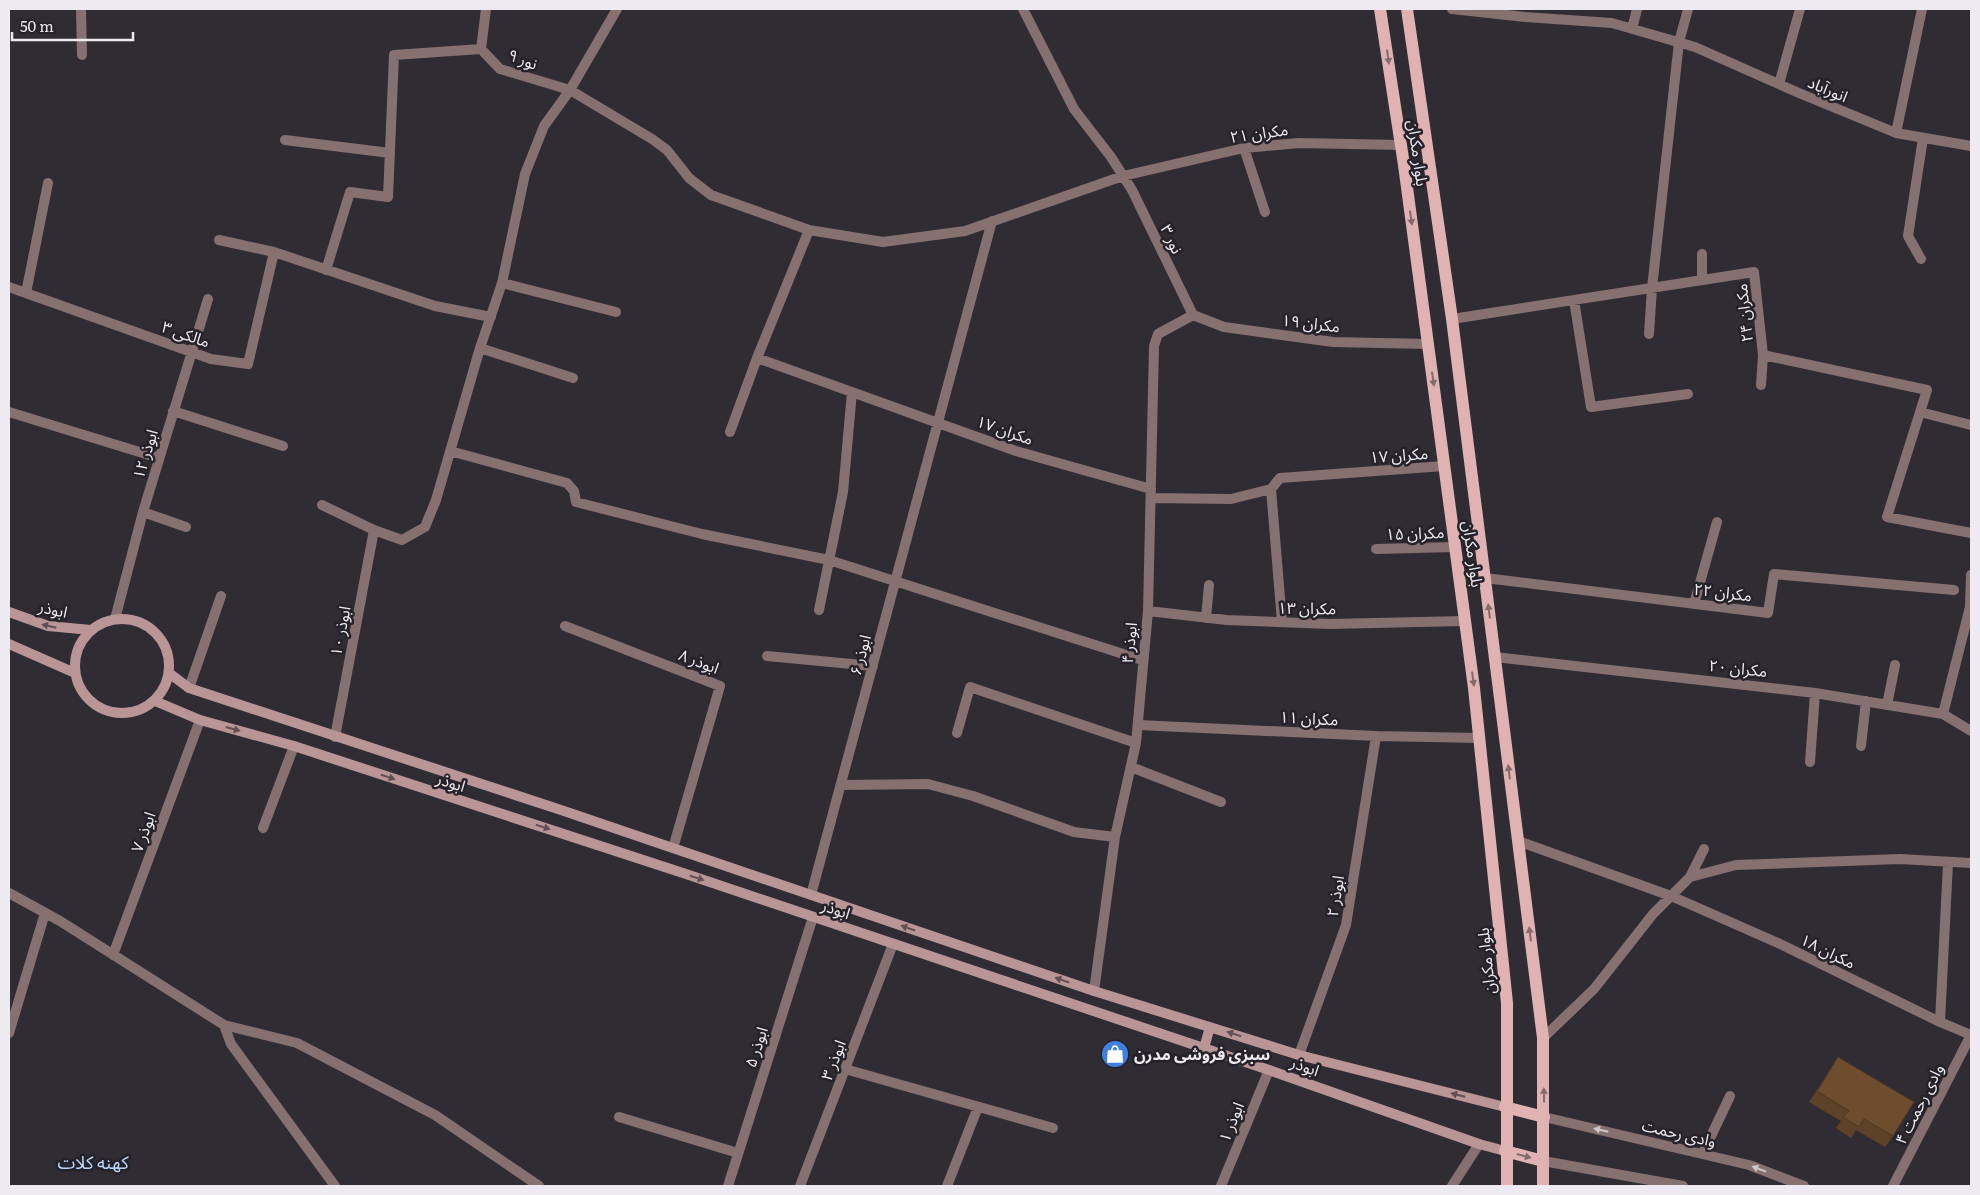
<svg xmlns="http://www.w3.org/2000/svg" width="1980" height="1195" viewBox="0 0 1980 1195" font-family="Literata,'Noto Sans Arabic',serif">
	<rect width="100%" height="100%" fill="#2f2c34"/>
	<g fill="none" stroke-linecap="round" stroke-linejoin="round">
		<!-- minor -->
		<path stroke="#877070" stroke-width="10" d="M 81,9 L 82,55
			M 486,9 L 481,49 L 500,69 L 570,90 L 652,139 L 667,150 L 689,178 L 711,195 L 809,230 L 883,242 L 965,231 L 1123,176 L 1244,148 L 1299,143 L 1401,145
			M 1023,9 L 1074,109 L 1111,157 L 1132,190 L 1193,315
			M 1452,9 L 1525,17 L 1612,23 L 1695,47 L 1799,93 L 1896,133 L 1971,146
			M 1632,29 L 1637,9
			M 1779,84 L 1800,9
			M 1896,133 L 1922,9
			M 285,140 L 390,153
			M 1244,148 L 1265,212
			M 219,240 L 274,252 L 435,306 L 491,317
			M 1921,259 L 1908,236 L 1923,138
			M 326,270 L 350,192 L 388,197 L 394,55 L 481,49
			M 1702,280 L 1702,254
			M 502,283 L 616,312
			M 9,287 L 211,359 L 248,364 L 274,252
			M 26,293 L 48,183
			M 1574,300 L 1591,407 L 1688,394
			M 1193,315 L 1224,327 L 1333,342 L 1428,344
			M 1452,319 L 1754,272 L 1763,355 L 1927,390 L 1887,517 L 1971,533
			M 1649,334 L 1652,288 L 1679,42 L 1688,9
			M 480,348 L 573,378
			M 757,358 L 1016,451 L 1151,489
			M 1761,385 L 1763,355
			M 173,411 L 283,446
			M 9,412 L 159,458
			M 1920,412 L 1971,425
			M 730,432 L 757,358 L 809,230
			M 450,451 L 567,483 L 574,491 L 576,502 L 702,534 L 829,560 L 1142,660
			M 1271,489 L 1282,622
			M 1151,498 L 1231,499 L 1271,489 L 1280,478 L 1444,466
			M 322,505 L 374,530 L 402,540 L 425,527 L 436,500 L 480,348 L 502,283 L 525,174 L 544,126 L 570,90 L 617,9
			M 143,512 L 186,527
			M 1376,549 L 1455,547
			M 1485,578 L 1768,613 L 1774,574 L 1954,590
			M 1694,604 L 1717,522
			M 819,610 L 843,492 L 852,392
			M 1148,611 L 1227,620 L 1330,624 L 1465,621
			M 1206,618 L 1209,585
			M 115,619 L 143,512 L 208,299
			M 565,626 L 720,686 L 673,848
			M 767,656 L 873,666
			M 1495,657 L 1815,693 L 1943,714 L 1971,731
			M 189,688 L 221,596
			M 1887,705 L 1895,665
			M 1943,714 L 1970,607 L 1971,575
			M 1138,725 L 1376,736 L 1479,738
			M 957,733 L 970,687 L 1136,743
			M 335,737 L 374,530
			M 1861,746 L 1866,701
			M 1810,762 L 1815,693
			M 1131,767 L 1221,802
			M 841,785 L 928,784 L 973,796 L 1074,832 L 1115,837
			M 263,828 L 294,746
			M 1518,841 L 1671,896 L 1778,943 L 1940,1022 L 1971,1035
			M 1690,877 L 1704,849
			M 9,893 L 60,921 L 224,1025 L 297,1043 L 435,1115 L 539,1186
			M 811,895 L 992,221
			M 113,955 L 200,720
			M 1094,991 L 1115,837 L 1136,743 L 1148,611 L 1154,346 L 1158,334 L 1193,315
			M 1940,1022 L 1948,863
			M 224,1025 L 231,1044 L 335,1186
			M 9,1033 L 45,913
			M 1543,1038 L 1594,989 L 1653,914 L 1690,877 L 1736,865 L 1900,859 L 1971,863
			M 1299,1055 L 1346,925 L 1376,736
			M 845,1069 L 1053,1128
			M 619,1117 L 738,1153
			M 1703,1153 L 1730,1096
			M 728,1186 L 813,917
			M 800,1186 L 893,944
			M 947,1186 L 978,1107
			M 1221,1186 L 1269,1070
			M 1893,1186 L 1971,1035"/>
		<!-- tertiary -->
		<path stroke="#877070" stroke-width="10" d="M 1544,1117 L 1749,1165 L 1804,1186
			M 1543,1161 L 1683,1186
			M 1452,1186 L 1479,1144"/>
		<!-- secondary -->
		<path stroke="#b99596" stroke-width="10" d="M 9,612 L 48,626 L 91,630
			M75 666a47 47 0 1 1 94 0a47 47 0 1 1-94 0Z
			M 9,644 L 75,673
			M 169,673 L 189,688 L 561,810 L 1094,991 L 1299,1055 L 1505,1107
			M 155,701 L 200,720 L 294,746 L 686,874 L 1269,1070 L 1479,1144 L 1505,1151
			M 1204,1048 L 1210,1027"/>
		<!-- primary -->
		<path stroke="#e1b2b2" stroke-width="12" d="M 1380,9 L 1404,165 L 1474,688 L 1507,1003 L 1507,1186
			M 1407,9 L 1452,319 L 1543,1038 L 1543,1186
			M 1505,1107 L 1544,1117
			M 1505,1151 L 1543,1161"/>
	</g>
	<!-- wall -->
	<path fill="#5e4227" d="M 1838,1057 L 1893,1136 L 1885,1147 L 1856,1130 L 1851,1138 L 1836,1128 L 1841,1121 L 1809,1102 Z"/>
	<!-- building -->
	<path fill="#6d4d2d" stroke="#4c3620" d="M 1838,1057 L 1914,1102 L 1893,1136 L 1864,1119 L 1859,1127 L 1843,1117 L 1849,1111 L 1817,1091 Z"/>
	<!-- one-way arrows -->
	<defs><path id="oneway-solid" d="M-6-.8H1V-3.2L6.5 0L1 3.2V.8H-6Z" transform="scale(1.25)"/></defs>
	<g fill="#836a6e">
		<use href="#oneway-solid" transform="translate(1388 57) rotate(82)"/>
		<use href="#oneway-solid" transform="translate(1411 218) rotate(82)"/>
		<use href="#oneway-solid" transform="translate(1433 379) rotate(82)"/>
		<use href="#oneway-solid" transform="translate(1489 611) rotate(-97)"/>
		<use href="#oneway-solid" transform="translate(1473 679) rotate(82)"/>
		<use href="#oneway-solid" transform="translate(1509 772) rotate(-97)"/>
		<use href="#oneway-solid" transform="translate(1530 934) rotate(-97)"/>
		<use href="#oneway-solid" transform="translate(1544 1095) rotate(-91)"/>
		<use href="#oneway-solid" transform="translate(1524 1156) rotate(15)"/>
	</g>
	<g fill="#605055">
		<use href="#oneway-solid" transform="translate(49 626) rotate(-167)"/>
		<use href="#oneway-solid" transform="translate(233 729) rotate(15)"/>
		<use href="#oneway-solid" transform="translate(388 777) rotate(18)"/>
		<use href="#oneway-solid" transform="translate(543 827) rotate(18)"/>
		<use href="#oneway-solid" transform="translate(697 878) rotate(18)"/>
		<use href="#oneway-solid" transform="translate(908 928) rotate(-161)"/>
		<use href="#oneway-solid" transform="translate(1062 980) rotate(-161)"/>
		<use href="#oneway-solid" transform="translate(1234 1034) rotate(-163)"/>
		<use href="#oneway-solid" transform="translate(1458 1095) rotate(-166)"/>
	</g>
	<g fill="#cec6ca">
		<use href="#oneway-solid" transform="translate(1601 1130) rotate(-167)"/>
		<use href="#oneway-solid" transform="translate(1759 1169) rotate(-159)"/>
	</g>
	<!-- icons -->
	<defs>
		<symbol id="shop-disc" viewBox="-11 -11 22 22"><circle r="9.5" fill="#3f7fe0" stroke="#25222a"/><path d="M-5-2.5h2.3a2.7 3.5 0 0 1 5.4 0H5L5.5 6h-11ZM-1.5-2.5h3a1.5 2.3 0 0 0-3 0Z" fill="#fff"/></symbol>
	</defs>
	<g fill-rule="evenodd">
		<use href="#shop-disc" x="1099" y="1038" width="32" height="32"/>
	</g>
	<g text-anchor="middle" stroke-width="5" stroke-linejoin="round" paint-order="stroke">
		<!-- street labels -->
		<g font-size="16" fill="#edebf1" stroke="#25222a">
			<text transform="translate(523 59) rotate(21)" y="6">نور ۹</text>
			<text transform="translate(1828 89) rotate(23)" y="6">انورآباد</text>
			<text transform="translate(1259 133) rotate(-8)" y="6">مکران ۲۱</text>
			<text transform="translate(1418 153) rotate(82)" y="6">بلوار مکران</text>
			<text transform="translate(1172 239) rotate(64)" y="6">نور ۳</text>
			<text transform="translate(1744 313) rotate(-96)" y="6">مکران ۲۴</text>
			<text transform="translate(1311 323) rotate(7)" y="6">مکران ۱۹</text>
			<text transform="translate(186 334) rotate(19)" y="6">مالکی ۳</text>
			<text transform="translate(1005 430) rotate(19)" y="6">مکران ۱۷</text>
			<text transform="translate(145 454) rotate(-73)" y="6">ابوذر ۱۲</text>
			<text transform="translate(1399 455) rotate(-4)" y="6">مکران ۱۷</text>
			<text transform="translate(1415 533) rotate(-2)" y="6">مکران ۱۵</text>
			<text transform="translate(1473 554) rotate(82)" y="6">بلوار مکران</text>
			<text transform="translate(1723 592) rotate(7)" y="6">مکران ۲۲</text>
			<text transform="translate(1307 608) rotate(1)" y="6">مکران ۱۳</text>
			<text transform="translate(53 609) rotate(13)" y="6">ابوذر</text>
			<text transform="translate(340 631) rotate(-79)" y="6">ابوذر ۱۰</text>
			<text transform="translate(1129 643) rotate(-84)" y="6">ابوذر ۴</text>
			<text transform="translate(860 655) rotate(-75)" y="6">ابوذر ۶</text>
			<text transform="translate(699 661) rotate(21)" y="6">ابوذر ۸</text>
			<text transform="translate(1738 668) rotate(6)" y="6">مکران ۲۰</text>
			<text transform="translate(1309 718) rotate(3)" y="6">مکران ۱۱</text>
			<text transform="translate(451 782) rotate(18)" y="6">ابوذر</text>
			<text transform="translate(143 832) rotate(-70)" y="6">ابوذر ۷</text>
			<text transform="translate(1335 896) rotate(-81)" y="6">ابوذر ۲</text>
			<text transform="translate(836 909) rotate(19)" y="6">ابوذر</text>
			<text transform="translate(1828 951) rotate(26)" y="6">مکران ۱۸</text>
			<text transform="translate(1486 961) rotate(-96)" y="6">بلوار مکران</text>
			<text transform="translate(756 1047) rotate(-72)" y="6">ابوذر ۵</text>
			<text transform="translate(833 1060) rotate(-69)" y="6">ابوذر ۳</text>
			<text transform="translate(1305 1066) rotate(20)" y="6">ابوذر</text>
			<text transform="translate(1919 1104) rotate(-63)" y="6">وادی رحمت ۴</text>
			<text transform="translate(1231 1122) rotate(-68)" y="6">ابوذر ۱</text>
			<text transform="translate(1679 1133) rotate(13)" y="6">وادی رحمت</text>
		</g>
		<!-- poi labels -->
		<g font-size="16" font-weight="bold" fill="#edebf1" stroke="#25222a" text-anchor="start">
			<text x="1134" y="1060">سبزی فروشی مدرن</text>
		</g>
		<!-- neighbourhood labels -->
		<g font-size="18" fill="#bad8fc" stroke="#25222a">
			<text x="93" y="1169">کهنه کلات</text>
		</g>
	</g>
	<!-- border -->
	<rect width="1980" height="1195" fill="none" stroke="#edebf1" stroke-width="20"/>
	<!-- scale -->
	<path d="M12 32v8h121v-8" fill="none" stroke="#edebf1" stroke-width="2.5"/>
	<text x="20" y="32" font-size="15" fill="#edebf1" stroke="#25222a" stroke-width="4" paint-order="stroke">50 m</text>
</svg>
